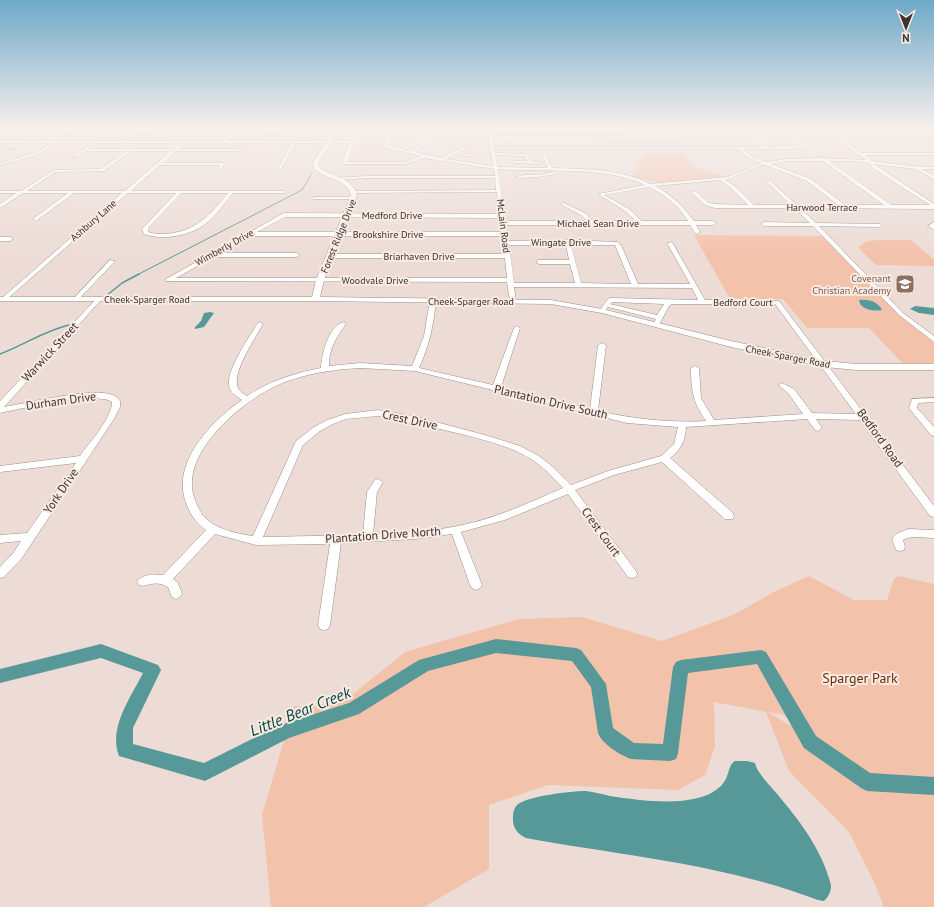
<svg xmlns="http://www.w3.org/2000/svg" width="934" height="907" viewBox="0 0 934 907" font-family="'PT Sans',sans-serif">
	<rect width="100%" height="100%" fill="#ecdcd5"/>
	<!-- green -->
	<path fill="#f3c2ab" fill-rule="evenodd" d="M 645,153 L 684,153 L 694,166 L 724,177 L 658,183 L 632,177 Z
		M 694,235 L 823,236 L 896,311 L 934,343 L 934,363 L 902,363 L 869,328 L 807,328 L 783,299 L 730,299 ZM 859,300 C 868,299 878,301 882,310 C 873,313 863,309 858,302 Z
		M 877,240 L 911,240 L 934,260 L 934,266 L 876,265 L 858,247 L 867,241 Z
		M 809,576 L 854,600 L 887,600 L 894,579 L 898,576 L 934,584 L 934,907 L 884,907 L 875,884 L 849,832 L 789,771 L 766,712 L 714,702 L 715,746 L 705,775 L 678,790 L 548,785 L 489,805 L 489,869 L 424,907 L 271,907 L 262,815 L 294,706 L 313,707 L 353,694 L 405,652 L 519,619 L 582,617 L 662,641 L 733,615 L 776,591 ZM 767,712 L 782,714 L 821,743 Z"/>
	<!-- water -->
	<path fill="#579999" d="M 859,300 C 868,299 878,301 882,310 C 874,312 859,309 859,300 Z
		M 915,306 L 934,308 L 934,315 L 919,313 L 910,309 Z
		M 210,312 L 214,313 L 204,327 L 195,329 L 195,327 L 201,321 L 204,313 Z
		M 735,761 L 747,761 L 755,763 C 757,774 775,790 782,800 C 803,825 823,853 831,885 C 831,892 829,896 824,901 L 818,900 C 724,864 624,856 526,838 C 517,834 512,827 513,816 C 513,813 514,808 517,805 C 528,796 571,791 586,791 C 594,792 602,794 610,796 C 637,800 671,805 698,798 C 707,796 719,790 724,782 C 729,776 728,765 735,761 Z"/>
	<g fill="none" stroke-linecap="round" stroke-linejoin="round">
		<!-- stream-far1 -->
		<path stroke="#579999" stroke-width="1" d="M 137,275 L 302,190 L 312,173"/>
		<!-- stream -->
		<path stroke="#579999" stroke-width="1.5" d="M 106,296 L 122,283 L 139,274
			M 0,354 C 24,345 44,331 69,325"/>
		<!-- river -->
		<path fill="#579999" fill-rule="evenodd" d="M 496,639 L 576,648 L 581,650 L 606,684 L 613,728 L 634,743 L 663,744 L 673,667 L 676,662 L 681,660 L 761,650 L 766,652 L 816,736 L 870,773 L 934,777 L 934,795 L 867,791 L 861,788 L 804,748 L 757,664 L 688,673 L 678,753 L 676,759 L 670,761 L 631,759 C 620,755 602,744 598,733 L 591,687 L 572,661 L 496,653 L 428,671 L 359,714 L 289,738 L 205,781 L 119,756 C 108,728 131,697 143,673 L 101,658 L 0,683 L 0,669 L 101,644 L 158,665 L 161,670 L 133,728 L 133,744 L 204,763 L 280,725 L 349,703 L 419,660 Z"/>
		<defs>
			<path id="minor" d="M 16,128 L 21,128 L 0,139 L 0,136 Z
				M 34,128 L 39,128 L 28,134 L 38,135 L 39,137 L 22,135 Z
				M 104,128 L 109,128 L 96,134 L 118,136 L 116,137 L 64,136 L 89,134 Z
				M 311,128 L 315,128 L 307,137 L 266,136 L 306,135 Z
				M 358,128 L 362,128 L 354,141 L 382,145 L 386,142 L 387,137 L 392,128 L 396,128 L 391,137 L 390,143 L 387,145 L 411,151 L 421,144 L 425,128 L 429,128 L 425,144 L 415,152 L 441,158 L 464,147 L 465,149 L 459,153 L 473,155 L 473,157 L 455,154 L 446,159 L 493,166 L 487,128 L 491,128 L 492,136 L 751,135 L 743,128 L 747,128 L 769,147 L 800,145 L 777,128 L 781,128 L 805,145 L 805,147 L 786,149 L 743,149 L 751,156 L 766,162 L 787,159 L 823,158 L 866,160 L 821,128 L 825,128 L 862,153 L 934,153 L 934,155 L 866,155 L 872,161 L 911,166 L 934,167 L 934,169 L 921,169 L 934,176 L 934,179 L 916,169 L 874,164 L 934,204 L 934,209 L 800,208 L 816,223 L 881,224 L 882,225 L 879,227 L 819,226 L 903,313 L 934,336 L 934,342 L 899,315 L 813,226 L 764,226 L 761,224 L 764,222 L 810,223 L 794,208 L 715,208 L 705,205 L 691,192 L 695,191 L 709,203 L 715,204 L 748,205 L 731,188 L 720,180 L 655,186 C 671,194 684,207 694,221 L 713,221 L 716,223 L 713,225 L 696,225 L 700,232 L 697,234 L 695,233 L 690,225 L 506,225 L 508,241 L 568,240 L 618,242 L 621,245 L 638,284 L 690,284 L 667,243 L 672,242 L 705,300 L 779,301 L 934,506 L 934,517 L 930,516 L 860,420 L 816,419 L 822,428 L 818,431 L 815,430 L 807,419 L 686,427 C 686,440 680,451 670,458 L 733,513 L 734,516 L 733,519 L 725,519 L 662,462 L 614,475 L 575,490 L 636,571 L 637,574 L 636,577 L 632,578 L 628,577 L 568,494 L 505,520 L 461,532 L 482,585 L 480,588 L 476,590 L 472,588 L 470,585 L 452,534 L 415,539 L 341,543 L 330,625 L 328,629 L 324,630 L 320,629 L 318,625 L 330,544 L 256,545 L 215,534 L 173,579 C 179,582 180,588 182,594 L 180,597 L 176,599 L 172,597 L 168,587 C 159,582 153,583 143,586 L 139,585 L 137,582 C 142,574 155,574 163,575 L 206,530 C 196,523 190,514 186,503 C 171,463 211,421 242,400 C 238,397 232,394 230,389 C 223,374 249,338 257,324 L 260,322 L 263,324 C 256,337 231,373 238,388 C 239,391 244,394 247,396 C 269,381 295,373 321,368 C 322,353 328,328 343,322 L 346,324 C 336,338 329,348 329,366 L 360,363 L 412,366 L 424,336 L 430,300 L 433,298 L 436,300 C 434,324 429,346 419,368 L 493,385 L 514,328 L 517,326 L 520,328 L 501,387 L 590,409 L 598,345 L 602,343 L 606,345 L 598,411 C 634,419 669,423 706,421 C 693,402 691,391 691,368 L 695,366 L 699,368 L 701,398 L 714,420 L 803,414 L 788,393 L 778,385 L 782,383 L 794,389 L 812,413 L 856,414 L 775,304 L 672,304 L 669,306 L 659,325 L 656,327 L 653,325 L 656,319 L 608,307 L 604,312 L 600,312 L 599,311 L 608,299 L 610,298 L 698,300 L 692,288 L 514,287 L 516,301 L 513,303 L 510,301 L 507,282 L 166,281 L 166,279 L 284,213 L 499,214 L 497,192 L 352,193 L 352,191 L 354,191 L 496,190 L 495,178 L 366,178 L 336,180 L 338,178 L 366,176 L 495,176 L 494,169 L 425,158 L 405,164 L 342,164 L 349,143 L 296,143 L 282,168 L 280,169 L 278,168 L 292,143 L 185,143 L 179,149 L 239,149 L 241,150 L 239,151 L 176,151 L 163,163 L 223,163 L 225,164 L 219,171 L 217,170 L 220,165 L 160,165 L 131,191 L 284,191 L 286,192 L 284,193 L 233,193 C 225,203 218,213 209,221 C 192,236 164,241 144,234 L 142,229 L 176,193 L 128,193 L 6,300 L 1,299 L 122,193 L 74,193 L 36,221 L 34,220 L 34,218 L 68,193 L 23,193 L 0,208 L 0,204 L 16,193 L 0,193 L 0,191 L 21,191 L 54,170 L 101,169 L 126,151 L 86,151 L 77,157 L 75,157 L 75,155 L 88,146 L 91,147 L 89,149 L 174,149 L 180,143 L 58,143 L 34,156 L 0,165 L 0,163 L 32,154 L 52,143 L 0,143 L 0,141 L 222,141 L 227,136 L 133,137 L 131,136 L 231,134 L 233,135 L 227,141 L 350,141 ZM 753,137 L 764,147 L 494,147 L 492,138 ZM 353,143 L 380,146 L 421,156 L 405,162 L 347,162 ZM 494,149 L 738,149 L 749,158 L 761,163 L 727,177 L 650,184 C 621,169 585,169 552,168 L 546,154 L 544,153 L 542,154 L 548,168 L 498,167 L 495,155 L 525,156 L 527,161 L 512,161 L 514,163 L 540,164 L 542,163 L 531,161 L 527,154 L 495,153 ZM 131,151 L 171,151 L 125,191 L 27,191 L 55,172 L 104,171 ZM 787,161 L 823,161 L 884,205 L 845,205 L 811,179 L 771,164 ZM 829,161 L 855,161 L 869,163 L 874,169 L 930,205 L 891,205 ZM 761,165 L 765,165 L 807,181 L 838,205 L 797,205 L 769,180 L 767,182 L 791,205 L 754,205 L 735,186 L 725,180 ZM 498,169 C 543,173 604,165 645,185 L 598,194 L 625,211 L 636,221 L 593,221 L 585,213 L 564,203 L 562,203 L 562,205 L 581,215 L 587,221 L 505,221 ZM 649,187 C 665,195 679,206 688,221 L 642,221 L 629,209 L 604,195 ZM 181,193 L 228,193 C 212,212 199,229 173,233 C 165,234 157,235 148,232 L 149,227 ZM 285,217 L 500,218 L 502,232 L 257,232 ZM 251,236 L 502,236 L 504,254 L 330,254 L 327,256 L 330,258 L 505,258 L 507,278 L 176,278 L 214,257 L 297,257 L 300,255 L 297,253 L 220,253 ZM 509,245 L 566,245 L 569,260 L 539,260 L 536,262 L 539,264 L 570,264 L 575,283 L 514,283 ZM 571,245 L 615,245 L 631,284 L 581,283 ZM 612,302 L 664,304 L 657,315 L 610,304 ZM 360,368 L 415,371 L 627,423 L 678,427 L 674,444 L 661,456 L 608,471 L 571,485 L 553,467 L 539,456 L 520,446 L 485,435 L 413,416 L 378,410 L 345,414 L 327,420 L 314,427 L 296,441 L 253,536 C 239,534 225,531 213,524 C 203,518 199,510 195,500 C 179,460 228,415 258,396 C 288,376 325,370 360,368 ZM 378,416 C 407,421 436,428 465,435 C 488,441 514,447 534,461 C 545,469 554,478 563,488 C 533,501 503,515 471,523 C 440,531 406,533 373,534 L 377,492 L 383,482 L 378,479 L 375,480 L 367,492 L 363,535 L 263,537 L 303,445 L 320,431 L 333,424 L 346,419 Z
				M 855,128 L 859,128 L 877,139 L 874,140 Z
				M 904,128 L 909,128 L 918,134 L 915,135 Z
				M 925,128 L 934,130 L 934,132 L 926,129 Z
				M 0,148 L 14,149 L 0,150 Z
				M 553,172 L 555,174 L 539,177 L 518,178 L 516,177 L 524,175 L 539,175 Z
				M 314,197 L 353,197 L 355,198 L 353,199 L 312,199 L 312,198 Z
				M 934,222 L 934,230 L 928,226 Z
				M 0,237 L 10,237 L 13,239 L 10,241 L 0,241 Z
				M 110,260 L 115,261 L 78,300 L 74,300 L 74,298 Z
				M 99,297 L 101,298 L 101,300 L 4,407 C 27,403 93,387 113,395 C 116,396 118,399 120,401 L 120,407 L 114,419 L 22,558 L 4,577 L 0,578 L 0,567 L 14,552 L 21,541 L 0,543 L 0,535 L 27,533 L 76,463 L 0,472 L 0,466 L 80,456 C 89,443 112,418 112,402 C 101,391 18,409 0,413 L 0,401 L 97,298 Z
				M 934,398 L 934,402 L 918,403 L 917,408 L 934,427 L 934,436 L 931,435 L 909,408 L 912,399 Z
				M 909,529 L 934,530 L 934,538 L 914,537 L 907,538 L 903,540 L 905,547 L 904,550 L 900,551 L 896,550 L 892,539 C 895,533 903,531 909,529 Z"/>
			<path id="major" d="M 336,128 L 340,128 L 319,162 L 320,168 C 333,177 352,177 357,195 L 324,280 L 320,297 L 551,300 L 602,309 L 731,341 L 825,361 L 857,364 L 934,364 L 934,370 L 857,370 L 825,367 L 731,347 L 602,313 L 551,304 L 315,301 L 0,301 L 0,297 L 312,297 L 316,280 L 351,195 C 347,178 326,180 314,169 L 313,162 Z"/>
		</defs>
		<!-- minor casing -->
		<use href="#minor" stroke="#9c8e87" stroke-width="1"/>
		<!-- major casing -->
		<use href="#major" stroke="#9c8e87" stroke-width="1"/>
		<!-- minor -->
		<use href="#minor" fill="#fff" fill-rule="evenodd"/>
		<!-- major -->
		<use href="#major" fill="#fff" fill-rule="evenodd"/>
	</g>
	<!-- sky -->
	<linearGradient id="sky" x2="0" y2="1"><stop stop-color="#6ea9c8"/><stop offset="0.5" stop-color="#f6efec"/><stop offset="1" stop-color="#f6efec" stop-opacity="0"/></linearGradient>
	<rect width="934" height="255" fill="url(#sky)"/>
	<!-- icons -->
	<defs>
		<symbol id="school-square" viewBox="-11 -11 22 22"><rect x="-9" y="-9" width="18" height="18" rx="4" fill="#8d6e63" stroke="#f9eae2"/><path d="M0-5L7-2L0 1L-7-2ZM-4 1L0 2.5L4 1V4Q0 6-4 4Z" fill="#fff"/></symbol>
	</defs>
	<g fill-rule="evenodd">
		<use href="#school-square" x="894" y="273" width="22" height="22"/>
	</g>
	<g text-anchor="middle" stroke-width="4" stroke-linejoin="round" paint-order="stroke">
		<!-- far-street labels -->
		<g font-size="10" fill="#3a3431" stroke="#f9eae2">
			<text x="822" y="211">Harwood Terrace</text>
			<text x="392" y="219">Medford Drive</text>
			<text transform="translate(93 220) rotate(-41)" y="4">Ashbury Lane</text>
			<text x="598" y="227">Michael Sean Drive</text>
			<text transform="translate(504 226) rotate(83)" y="4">McLain Road</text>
			<text x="388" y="238">Brookshire Drive</text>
			<text transform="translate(338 236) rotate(-68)" y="4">Forest Ridge Drive</text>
			<text x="561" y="246">Wingate Drive</text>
			<text transform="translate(224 247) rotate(-29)" y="4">Wimberly Drive</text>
			<text x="419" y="260">Briarhaven Drive</text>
			<text x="375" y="284">Woodvale Drive</text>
			<text x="147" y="303">Cheek-Sparger Road</text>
			<text x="471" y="305">Cheek-Sparger Road</text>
			<text x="743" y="306">Bedford Court</text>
			<text transform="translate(788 356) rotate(11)" y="4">Cheek-Sparger Road</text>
		</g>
		<!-- far-education labels -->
		<g font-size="10" fill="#785e54" stroke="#f9eae2" text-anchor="end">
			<text x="891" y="282">Covenant<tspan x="891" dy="12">Christian Academy</tspan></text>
		</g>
		<!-- street labels -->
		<g font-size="12" fill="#3a3431" stroke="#f9eae2">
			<text transform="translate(50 352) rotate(-47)" y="4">Warwick Street</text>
			<text transform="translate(61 401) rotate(-8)" y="4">Durham Drive</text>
			<text transform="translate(551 402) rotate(13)" y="4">Plantation Drive South</text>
			<text transform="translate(410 420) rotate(12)" y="4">Crest Drive</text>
			<text transform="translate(880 438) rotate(54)" y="4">Bedford Road</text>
			<text transform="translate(61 491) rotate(-56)" y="4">York Drive</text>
			<text transform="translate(601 532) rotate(54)" y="4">Crest Court</text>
			<text transform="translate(383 535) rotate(-4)" y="4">Plantation Drive North</text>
		</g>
		<!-- near-park labels -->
		<g font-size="14" fill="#6a2e09" stroke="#f9eae2">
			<text x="860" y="683">Sparger Park</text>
		</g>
		<!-- near-water labels -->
		<g font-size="16" font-style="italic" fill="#054646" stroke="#f9eae2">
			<text transform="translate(300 711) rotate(-22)" y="6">Little Bear Creek</text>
		</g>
	</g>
	<!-- north arrow -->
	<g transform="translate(906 28) rotate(180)" stroke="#f9eae2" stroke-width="3" paint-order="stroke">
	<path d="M0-3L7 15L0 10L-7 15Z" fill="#3a3431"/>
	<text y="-6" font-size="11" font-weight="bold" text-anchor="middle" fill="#3a3431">N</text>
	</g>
</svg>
